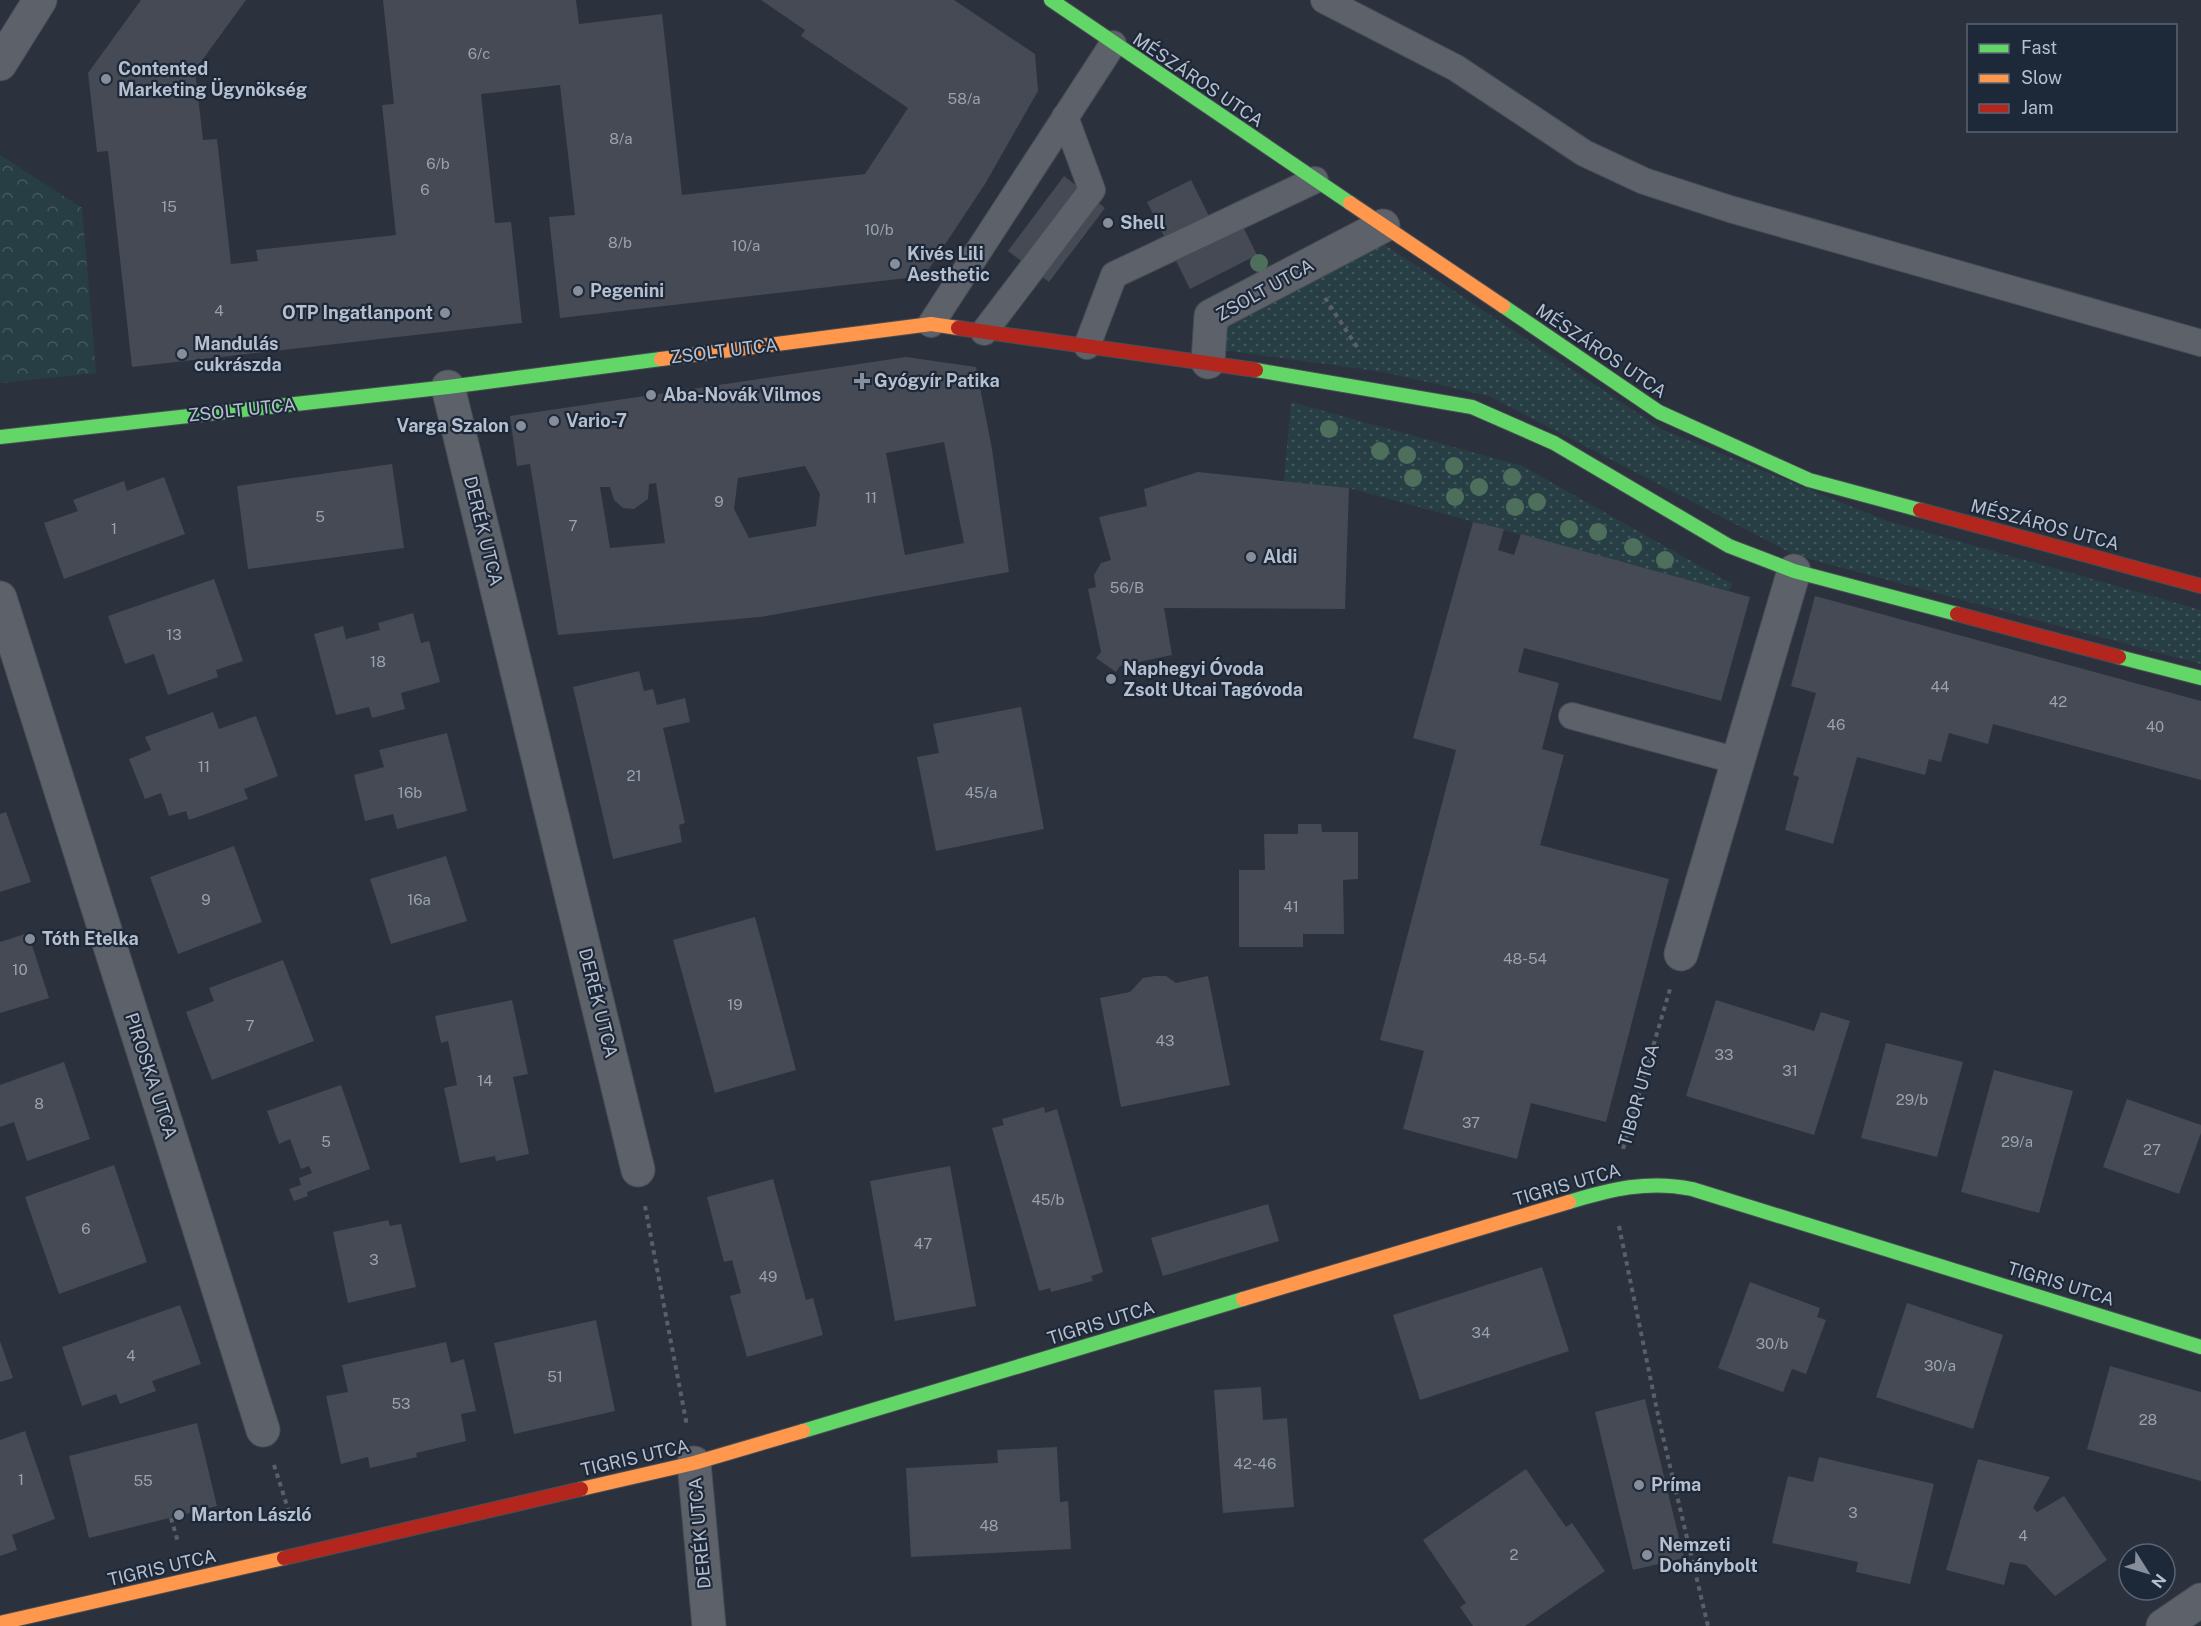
<svg xmlns="http://www.w3.org/2000/svg" width="2201" height="1626" viewBox="0 0 2201 1626" font-family="'Public Sans',sans-serif">
	<defs>
		<pattern id="grass-dots" width="8" height="8" patternUnits="userSpaceOnUse" patternTransform="scale(1.5)"><rect width="8" height="8" fill="#273f44"/><path d="M2 2h.1M6 6h.1" fill="none" stroke="#44595e" stroke-width="1.8" stroke-linecap="round"/></pattern>
		<pattern id="forest-crowns" width="20" height="18" patternUnits="userSpaceOnUse" patternTransform="scale(1.5)"><rect width="20" height="18" fill="#273f44"/><path d="M2 6a3 3 0 1 1 6 0M12 15a3 3 0 1 1 6 0" fill="none" stroke="#44595e"/></pattern>
	</defs>
	<rect width="100%" height="100%" fill="#2c323d"/>
	<!-- grass -->
	<path fill="url(#grass-dots)" d="M 1382,243 L 1663,430 L 1887,521 L 2201,610 L 2201,664 L 1795,555 L 1489,396 L 1383,372 L 1224,350 L 1225,326 Z
		M 1291,402 L 1522,466 L 1732,584 L 1729,591 L 1349,488 L 1284,481 Z"/>
	<!-- forest -->
	<path fill="url(#forest-crowns)" d="M 0,155 L 82,208 L 96,373 L 0,383 Z"/>
	<!-- building -->
	<path fill="#454a54" fill-rule="evenodd" d="M 141,0 L 246,0 L 195,70 L 203,140 L 217,139 L 231,264 L 258,261 L 256,250 L 396,235 L 382,105 L 394,104 L 383,0 L 576,0 L 579,24 L 662,14 L 682,195 L 865,174 L 908,108 L 801,36 L 805,30 L 761,0 L 954,0 L 1035,54 L 1038,91 L 985,184 L 924,276 L 560,318 L 549,217 L 575,215 L 560,85 L 481,94 L 495,223 L 511,222 L 522,323 L 132,367 L 108,151 L 97,152 L 88,73 Z
		M 1064,176 L 1105,208 L 1049,282 L 1008,251 Z
		M 1191,180 L 1219,236 L 1242,225 L 1257,255 L 1190,289 L 1147,202 Z
		M 906,357 L 976,367 L 992,449 L 1009,572 L 760,617 L 558,635 L 530,464 L 517,466 L 510,416 ZM 944,442 L 964,543 L 905,555 L 886,453 ZM 805,466 L 820,494 L 816,526 L 749,538 L 734,509 L 738,478 ZM 656,483 L 665,543 L 610,548 L 600,487 L 610,487 L 614,500 L 623,508 L 634,509 L 648,499 L 649,484 Z
		M 392,464 L 404,548 L 248,569 L 237,486 Z
		M 1198,472 L 1349,488 L 1345,609 L 1164,608 L 1172,655 L 1120,666 L 1116,672 L 1096,658 L 1101,652 L 1088,589 L 1096,587 L 1094,575 L 1101,563 L 1111,560 L 1099,517 L 1147,506 L 1144,489 Z
		M 164,477 L 185,534 L 64,579 L 44,523 L 78,511 L 73,500 L 124,481 L 127,491 Z
		M 1473,522 L 1504,529 L 1498,550 L 1514,555 L 1521,534 L 1750,597 L 1721,701 L 1524,648 L 1518,672 L 1559,683 L 1542,749 L 1564,755 L 1540,845 L 1669,879 L 1606,1122 L 1531,1103 L 1517,1159 L 1403,1129 L 1424,1051 L 1380,1040 L 1456,750 L 1413,738 Z
		M 214,579 L 243,661 L 216,670 L 218,677 L 168,695 L 154,654 L 125,664 L 108,616 Z
		M 1815,596 L 2201,701 L 2201,780 L 1993,724 L 1988,744 L 1949,733 L 1941,762 L 1929,759 L 1925,775 L 1857,757 L 1833,844 L 1785,830 L 1799,777 L 1793,775 L 1816,693 L 1791,686 Z
		M 413,613 L 421,643 L 429,641 L 440,682 L 401,693 L 405,709 L 372,718 L 369,707 L 336,715 L 314,634 L 343,626 L 346,639 L 380,630 L 378,623 Z
		M 639,671 L 644,691 L 653,689 L 657,705 L 685,698 L 690,722 L 663,728 L 685,823 L 679,825 L 682,842 L 613,859 L 573,687 Z
		M 1021,707 L 1044,829 L 936,851 L 917,757 L 939,753 L 933,724 Z
		M 213,712 L 219,729 L 256,716 L 278,776 L 244,789 L 248,799 L 189,820 L 186,811 L 169,816 L 161,793 L 145,799 L 129,759 L 151,750 L 145,737 Z
		M 447,733 L 467,811 L 397,829 L 393,814 L 365,821 L 354,775 L 384,767 L 379,750 Z
		M 6,812 L 31,882 L 0,892 L 0,814 Z
		M 1298,824 L 1321,824 L 1322,832 L 1358,832 L 1358,879 L 1343,880 L 1344,934 L 1303,934 L 1303,947 L 1239,947 L 1239,870 L 1265,870 L 1264,834 L 1298,834 Z
		M 234,846 L 262,922 L 178,954 L 150,877 Z
		M 446,856 L 467,921 L 391,944 L 370,879 Z
		M 755,917 L 796,1070 L 715,1093 L 673,940 Z
		M 28,933 L 49,998 L 0,1013 L 0,942 Z
		M 283,960 L 314,1041 L 212,1080 L 186,1012 L 214,1001 L 209,988 Z
		M 1155,976 L 1166,976 L 1176,983 L 1208,976 L 1230,1085 L 1121,1107 L 1100,998 L 1130,992 L 1143,978 Z
		M 512,1000 L 528,1074 L 513,1077 L 529,1154 L 496,1161 L 495,1156 L 460,1163 L 444,1088 L 457,1085 L 448,1041 L 441,1043 L 435,1016 Z
		M 1716,1000 L 1814,1031 L 1821,1012 L 1850,1021 L 1814,1135 L 1686,1096 Z
		M 1886,1043 L 1963,1062 L 1937,1157 L 1861,1138 Z
		M 64,1062 L 90,1139 L 27,1161 L 14,1122 L 0,1127 L 0,1085 Z
		M 1994,1070 L 2073,1091 L 2039,1213 L 1961,1192 Z
		M 341,1085 L 370,1169 L 307,1192 L 308,1196 L 294,1201 L 289,1189 L 301,1185 L 299,1178 L 312,1173 L 309,1166 L 301,1169 L 290,1139 L 279,1144 L 267,1111 Z
		M 2127,1099 L 2201,1125 L 2201,1133 L 2179,1194 L 2103,1167 Z
		M 1044,1107 L 1045,1113 L 1057,1109 L 1103,1272 L 1091,1276 L 1093,1281 L 1051,1292 L 1050,1288 L 1039,1291 L 992,1128 L 1004,1125 L 1002,1119 Z
		M 114,1165 L 147,1262 L 59,1294 L 25,1197 Z
		M 950,1166 L 976,1306 L 895,1321 L 870,1181 Z
		M 773,1179 L 806,1300 L 813,1298 L 823,1335 L 747,1357 L 730,1296 L 741,1293 L 732,1260 L 724,1262 L 707,1197 Z
		M 1268,1204 L 1279,1241 L 1163,1276 L 1151,1238 Z
		M 388,1220 L 390,1226 L 401,1224 L 416,1287 L 348,1303 L 333,1232 Z
		M 1542,1267 L 1569,1351 L 1420,1400 L 1393,1315 Z
		M 1750,1282 L 1820,1308 L 1817,1317 L 1826,1320 L 1806,1374 L 1792,1369 L 1783,1392 L 1718,1368 Z
		M 1907,1303 L 2003,1335 L 1973,1429 L 1876,1397 Z
		M 180,1305 L 201,1364 L 152,1381 L 156,1391 L 120,1404 L 116,1394 L 82,1406 L 62,1347 Z
		M 596,1320 L 615,1411 L 514,1434 L 494,1343 Z
		M 0,1341 L 13,1378 L 0,1382 Z
		M 446,1342 L 451,1363 L 464,1359 L 476,1411 L 461,1414 L 466,1441 L 416,1453 L 417,1457 L 370,1468 L 368,1457 L 341,1464 L 326,1396 L 348,1392 L 342,1365 Z
		M 2110,1366 L 2201,1392 L 2201,1481 L 2087,1449 Z
		M 1261,1387 L 1263,1420 L 1287,1418 L 1294,1507 L 1223,1513 L 1214,1390 Z
		M 1645,1399 L 1684,1558 L 1633,1570 L 1595,1412 Z
		M 197,1423 L 217,1506 L 89,1538 L 69,1456 Z
		M 25,1431 L 55,1519 L 12,1535 L 17,1550 L 0,1556 L 0,1440 Z
		M 1057,1447 L 1060,1502 L 1068,1501 L 1071,1549 L 911,1557 L 906,1468 L 998,1463 L 997,1450 Z
		M 1819,1457 L 1934,1484 L 1910,1584 L 1856,1572 L 1858,1562 L 1772,1543 L 1788,1476 L 1813,1482 Z
		M 1978,1459 L 2050,1477 L 2033,1508 L 2037,1512 L 2064,1496 L 2107,1560 L 2055,1596 L 2026,1565 L 2010,1562 L 2004,1585 L 1946,1570 Z
		M 1526,1469 L 1566,1527 L 1572,1523 L 1605,1571 L 1525,1626 L 1473,1626 L 1460,1607 L 1466,1603 L 1423,1540 Z"/>
	<g fill="none" stroke-linecap="round" stroke-linejoin="round">
		<defs>
			<path id="lane" d="M 1324,0 L 1456,68 L 1584,153 L 1644,181 L 1730,209 L 2201,343
				M 931,324 L 1113,44
				M 984,332 L 1092,190 L 1065,117
				M 1087,346 L 1114,275 L 1315,180
				M 1572,716 L 1738,761"/>
			<path id="street" d="M 0,64 L 40,0
				M 1208,362 L 1211,316 L 1383,226
				M 448,387 L 638,1170
				M 0,598 L 263,1430
				M 1681,954 L 1794,571
				M 694,1463 L 709,1626
				M 2163,1626 L 2201,1600"/>
			<path id="fast" d="M 1051,0 L 1350,203
				M 1503,306 L 1659,412 L 1809,480 L 1920,510
				M 1256,370 L 1472,407 L 1554,443 L 1729,546 L 1794,571 L 1957,614
				M 0,437 L 448,387 L 661,359
				M 2119,657 L 2201,678
				M 1569,1202 C 1611,1189 1648,1180 1692,1189 L 2201,1347
				M 803,1431 L 1243,1299"/>
			<path id="slow" d="M 1350,203 L 1503,306
				M 661,359 L 931,324 L 958,328
				M 1243,1299 L 1569,1202
				M 581,1489 L 694,1463 L 803,1431
				M 0,1623 L 284,1558"/>
			<path id="jam" d="M 958,328 L 1256,370
				M 1920,510 L 2201,586
				M 1957,614 L 2119,657
				M 284,1558 L 581,1489"/>
		</defs>
		<!-- lane casing -->
		<use href="#lane" stroke="#484d55" stroke-width="28"/>
		<!-- street casing -->
		<use href="#street" stroke="#484d55" stroke-width="35"/>
		<!-- fast casing -->
		<use href="#fast" stroke="#484d55" stroke-width="16"/>
		<!-- slow casing -->
		<use href="#slow" stroke="#484d55" stroke-width="16"/>
		<!-- jam casing -->
		<use href="#jam" stroke="#484d55" stroke-width="16"/>
		<!-- path -->
		<path stroke="#596068" stroke-width="4" stroke-dasharray="4.5 4.5" stroke-linecap="butt" d="M 1325,298 L 1357,347
			M 1623,1149 L 1670,989
			M 645,1206 L 687,1426
			M 1619,1226 L 1659,1420 L 1708,1626
			M 274,1465 L 291,1518
			M 171,1518 L 178,1542"/>
		<!-- lane -->
		<use href="#lane" stroke="#5d626a" stroke-width="26"/>
		<!-- street -->
		<use href="#street" stroke="#5d626a" stroke-width="33"/>
		<!-- fast -->
		<use href="#fast" stroke="#63d668" stroke-width="14"/>
		<!-- slow -->
		<use href="#slow" stroke="#ff974d" stroke-width="14"/>
		<!-- jam -->
		<use href="#jam" stroke="#b3261e" stroke-width="14"/>
	</g>
	<!-- trees -->
	<g fill="#4f6f5d">
		<circle cx="1259" cy="263" r="9"/>
		<circle cx="1329" cy="429" r="9"/>
		<circle cx="1380" cy="451" r="9"/>
		<circle cx="1407" cy="455" r="9"/>
		<circle cx="1454" cy="466" r="9"/>
		<circle cx="1512" cy="477" r="9"/>
		<circle cx="1413" cy="478" r="9"/>
		<circle cx="1479" cy="487" r="9"/>
		<circle cx="1455" cy="497" r="9"/>
		<circle cx="1537" cy="502" r="9"/>
		<circle cx="1515" cy="507" r="9"/>
		<circle cx="1569" cy="529" r="9"/>
		<circle cx="1598" cy="532" r="9"/>
		<circle cx="1633" cy="547" r="9"/>
		<circle cx="1665" cy="560" r="9"/>
	</g>
	<!-- markers -->
	<g fill="#868e9b" stroke="#1d2839" stroke-width="2">
		<circle cx="106" cy="79" r="6"/>
		<circle cx="1108" cy="223" r="6"/>
		<circle cx="895" cy="264" r="6"/>
		<circle cx="578" cy="291" r="6"/>
		<circle cx="445" cy="313" r="6"/>
		<circle cx="182" cy="354" r="6"/>
		<path d="M859 372h6v6h6v6h-6v6h-6v-6h-6v-6h6z"/>
		<circle cx="651" cy="395" r="6"/>
		<circle cx="554" cy="421" r="6"/>
		<circle cx="521" cy="426" r="6"/>
		<circle cx="1251" cy="557" r="6"/>
		<circle cx="1111" cy="679" r="6"/>
		<circle cx="30" cy="939" r="6"/>
		<circle cx="1639" cy="1485" r="6"/>
		<circle cx="179" cy="1515" r="6"/>
		<circle cx="1647" cy="1555" r="6"/>
	</g>
	<g text-anchor="middle" stroke-width="4.5" stroke-linejoin="round" paint-order="stroke">
		<!-- number labels -->
		<g font-size="15" fill="#9aa2b0">
			<text x="479" y="59">6/c</text>
			<text x="964" y="104">58/a</text>
			<text x="621" y="144">8/a</text>
			<text x="438" y="169">6/b</text>
			<text x="425" y="195">6</text>
			<text x="169" y="212">15</text>
			<text x="879" y="235">10/b</text>
			<text x="620" y="248">8/b</text>
			<text x="746" y="251">10/a</text>
			<text x="219" y="316">4</text>
			<text x="871" y="503">11</text>
			<text x="719" y="507">9</text>
			<text x="320" y="522">5</text>
			<text x="573" y="531">7</text>
			<text x="114" y="534">1</text>
			<text x="1127" y="593">56/B</text>
			<text x="174" y="640">13</text>
			<text x="378" y="667">18</text>
			<text x="1940" y="692">44</text>
			<text x="2058" y="707">42</text>
			<text x="1836" y="730">46</text>
			<text x="2155" y="732">40</text>
			<text x="204" y="772">11</text>
			<text x="634" y="781">21</text>
			<text x="410" y="798">16b</text>
			<text x="981" y="798">45/a</text>
			<text x="206" y="905">9</text>
			<text x="419" y="905">16a</text>
			<text x="1291" y="912">41</text>
			<text x="1525" y="964">48-54</text>
			<text x="20" y="975">10</text>
			<text x="735" y="1010">19</text>
			<text x="250" y="1031">7</text>
			<text x="1165" y="1046">43</text>
			<text x="1724" y="1060">33</text>
			<text x="1790" y="1076">31</text>
			<text x="485" y="1086">14</text>
			<text x="1912" y="1105">29/b</text>
			<text x="39" y="1109">8</text>
			<text x="1471" y="1128">37</text>
			<text x="326" y="1147">5</text>
			<text x="2017" y="1147">29/a</text>
			<text x="2152" y="1155">27</text>
			<text x="1048" y="1205">45/b</text>
			<text x="86" y="1234">6</text>
			<text x="923" y="1249">47</text>
			<text x="374" y="1265">3</text>
			<text x="768" y="1282">49</text>
			<text x="1481" y="1338">34</text>
			<text x="1772" y="1349">30/b</text>
			<text x="131" y="1361">4</text>
			<text x="1940" y="1371">30/a</text>
			<text x="555" y="1382">51</text>
			<text x="401" y="1409">53</text>
			<text x="2148" y="1425">28</text>
			<text x="1255" y="1469">42-46</text>
			<text x="21" y="1485">1</text>
			<text x="143" y="1486">55</text>
			<text x="1853" y="1518">3</text>
			<text x="989" y="1531">48</text>
			<text x="2023" y="1541">4</text>
			<text x="1514" y="1560">2</text>
		</g>
		<!-- poi labels -->
		<g font-size="18" font-weight="bold" fill="#b6bfce" stroke="#1d2839" text-anchor="start">
			<text x="118" y="75">Contented<tspan x="118" dy="21">Marketing Ügynökség</tspan></text>
			<text x="1120" y="229">Shell</text>
			<text x="907" y="260">Kivés Lili<tspan x="907" dy="21">Aesthetic</tspan></text>
			<text x="590" y="297">Pegenini</text>
			<text x="433" y="319" text-anchor="end">OTP Ingatlanpont</text>
			<text x="194" y="350">Mandulás<tspan x="194" dy="21">cukrászda</tspan></text>
			<text x="874" y="387">Gyógyír Patika</text>
			<text x="663" y="401">Aba-Novák Vilmos</text>
			<text x="566" y="427">Vario-7</text>
			<text x="509" y="432" text-anchor="end">Varga Szalon</text>
			<text x="1263" y="563">Aldi</text>
			<text x="1123" y="675">Naphegyi Óvoda<tspan x="1123" dy="21">Zsolt Utcai Tagóvoda</tspan></text>
			<text x="42" y="945">Tóth Etelka</text>
			<text x="1651" y="1491">Príma</text>
			<text x="191" y="1521">Marton László</text>
			<text x="1659" y="1551">Nemzeti<tspan x="1659" dy="21">Dohánybolt</tspan></text>
		</g>
		<!-- street labels -->
		<g font-size="18" fill="#b6bfce" stroke="#1d2839">
			<text transform="translate(1198 80) rotate(34)" y="6">MÉSZÁROS UTCA</text>
			<text transform="translate(1265 290) rotate(-29)" y="6">ZSOLT UTCA</text>
			<text transform="translate(724 351) rotate(-7)" y="6">ZSOLT UTCA</text>
			<text transform="translate(1601 351) rotate(34)" y="6">MÉSZÁROS UTCA</text>
			<text transform="translate(242 410) rotate(-6)" y="6">ZSOLT UTCA</text>
			<text transform="translate(2045 525) rotate(15)" y="6">MÉSZÁROS UTCA</text>
			<text transform="translate(483 531) rotate(76)" y="6">DERÉK UTCA</text>
			<text transform="translate(598 1003) rotate(76)" y="6">DERÉK UTCA</text>
			<text transform="translate(151 1076) rotate(72)" y="6">PIROSKA UTCA</text>
			<text transform="translate(1639 1095) rotate(-74)" y="6">TIBOR UTCA</text>
			<text transform="translate(1567 1185) rotate(-16)" y="6">TIGRIS UTCA</text>
			<text transform="translate(2061 1284) rotate(17)" y="6">TIGRIS UTCA</text>
			<text transform="translate(1101 1323) rotate(-17)" y="6">TIGRIS UTCA</text>
			<text transform="translate(635 1458) rotate(-13)" y="6">TIGRIS UTCA</text>
			<text transform="translate(700 1533) rotate(-95)" y="6">DERÉK UTCA</text>
			<text transform="translate(162 1568) rotate(-13)" y="6">TIGRIS UTCA</text>
		</g>
	</g>
	<!-- legend -->
	<rect x="1967" y="24" width="210" height="108" fill="#1d2839" stroke="#5a6475" stroke-width="1.5"/>
	<rect x="1979" y="44" width="30" height="9" fill="#63d668" stroke="#5a6475" stroke-width="1.5"/>
	<text x="2021" y="54" font-size="18" fill="#b6bfce">Fast</text>
	<rect x="1979" y="74" width="30" height="9" fill="#ff974d" stroke="#5a6475" stroke-width="1.5"/>
	<text x="2021" y="84" font-size="18" fill="#b6bfce">Slow</text>
	<rect x="1979" y="104" width="30" height="9" fill="#b3261e" stroke="#5a6475" stroke-width="1.5"/>
	<text x="2021" y="114" font-size="18" fill="#b6bfce">Jam</text>
	<!-- north arrow -->
	<g transform="translate(2147 1572) rotate(127)"><circle r="28" fill="#1d2839" stroke="#5a6475" stroke-width="1.5"/>
	<path d="M0-4.5L10 22L0 15L-10 22Z" fill="#868e9b"/>
	<text y="-9" font-size="16" font-weight="bold" text-anchor="middle" fill="#b6bfce">N</text>
	</g>
</svg>
